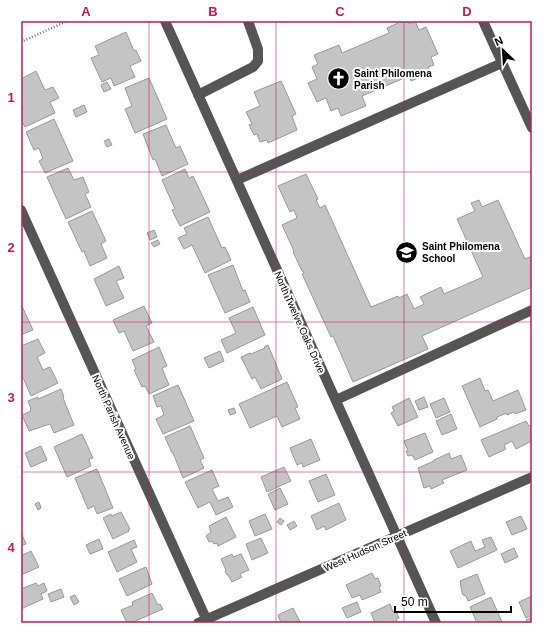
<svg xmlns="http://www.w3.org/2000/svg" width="553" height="644" viewBox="0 0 553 644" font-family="Arial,sans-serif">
	<rect width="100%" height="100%" fill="#fff"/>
	<!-- building -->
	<path fill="#c4c4c4" stroke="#999" d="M 402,21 L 408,21 L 409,24 L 415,21 L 419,30 L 426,27 L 438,54 L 431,57 L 434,65 L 428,67 L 431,73 L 411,81 L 409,76 L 362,96 L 366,106 L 341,116 L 338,108 L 331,111 L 326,98 L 317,102 L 308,83 L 317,79 L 312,67 L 318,64 L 314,55 L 339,45 L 342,53 L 389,33 L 387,28 Z
		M 126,32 L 134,51 L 136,50 L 141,61 L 130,66 L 135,77 L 114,86 L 111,78 L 102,82 L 91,58 L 99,55 L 95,46 Z
		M 36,71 L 45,90 L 53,87 L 59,98 L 50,102 L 55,113 L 25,127 L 21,120 L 21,110 L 23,109 L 21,105 L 21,79 Z
		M 149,78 L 167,119 L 135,133 L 125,109 L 132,106 L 125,88 Z
		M 281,81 L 296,114 L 292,116 L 297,130 L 268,143 L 267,140 L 260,142 L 257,134 L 254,135 L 249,125 L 252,124 L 246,112 L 260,106 L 254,92 Z
		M 107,82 L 111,89 L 104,92 L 101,85 Z
		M 84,105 L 87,112 L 76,117 L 73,110 Z
		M 54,119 L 73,161 L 45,173 L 39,161 L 43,159 L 39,148 L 34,150 L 26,132 Z
		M 166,125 L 176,148 L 180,146 L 188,164 L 162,176 L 155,159 L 153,160 L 143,134 Z
		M 109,139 L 112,145 L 107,147 L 104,141 Z
		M 68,168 L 74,180 L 83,177 L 89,192 L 85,194 L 91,207 L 66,219 L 47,177 Z
		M 185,169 L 189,178 L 193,176 L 210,212 L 180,226 L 172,210 L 175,209 L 162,180 Z
		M 306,174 L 318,199 L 316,200 L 320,208 L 325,205 L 371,307 L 398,296 L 399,298 L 407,294 L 414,309 L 424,304 L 420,297 L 441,287 L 444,294 L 483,277 L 457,219 L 475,211 L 471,203 L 479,200 L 482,207 L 498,200 L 525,259 L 532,256 L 532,287 L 422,336 L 428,349 L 353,382 L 333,336 L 331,337 L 302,274 L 304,273 L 303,271 L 302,271 L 293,252 L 294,251 L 282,225 L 297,218 L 294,210 L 290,212 L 278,186 Z
		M 92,211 L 106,241 L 101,244 L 107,258 L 90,266 L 84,251 L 82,252 L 68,222 Z
		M 208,217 L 222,248 L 225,247 L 231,260 L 205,273 L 192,245 L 184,249 L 178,238 L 187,234 L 184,228 Z
		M 154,230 L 157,237 L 150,240 L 147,233 Z
		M 158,240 L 160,244 L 154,247 L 151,243 Z
		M 233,265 L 243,291 L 245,290 L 250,302 L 225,313 L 208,275 Z
		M 119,266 L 124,278 L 116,281 L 124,298 L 106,306 L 94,279 Z
		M 21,304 L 33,330 L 21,335 Z
		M 144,306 L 152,323 L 146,326 L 154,342 L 133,351 L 124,331 L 119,333 L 113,320 Z
		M 253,307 L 265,335 L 227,353 L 221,340 L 236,333 L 229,318 Z
		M 38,339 L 45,353 L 37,357 L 43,370 L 50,367 L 58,383 L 31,396 L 21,373 L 21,346 Z
		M 268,345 L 282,379 L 261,389 L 255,377 L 252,379 L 241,357 L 250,353 L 251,354 L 265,348 L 264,347 Z
		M 159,347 L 167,366 L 162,368 L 169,385 L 149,394 L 145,386 L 142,387 L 134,370 L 136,369 L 132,360 Z
		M 220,351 L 224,361 L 209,368 L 204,358 Z
		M 480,378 L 485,391 L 488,390 L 493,401 L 518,390 L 526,410 L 515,414 L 514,412 L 507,415 L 507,413 L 497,417 L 497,419 L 480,427 L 462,386 Z
		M 287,382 L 298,407 L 295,408 L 300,419 L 282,427 L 277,416 L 250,428 L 239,404 Z
		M 178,385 L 194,421 L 163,434 L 156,419 L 164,415 L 161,406 L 157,407 L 153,396 Z
		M 61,389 L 64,397 L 63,398 L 74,425 L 54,433 L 50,424 L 29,431 L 22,415 L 31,411 L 30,410 L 31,409 L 28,401 L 38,397 L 38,399 Z
		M 424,397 L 428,407 L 419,410 L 415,401 Z
		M 409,398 L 418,417 L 398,426 L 391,413 L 394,411 L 392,407 Z
		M 444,398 L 450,412 L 436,418 L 430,404 Z
		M 234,408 L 236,413 L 230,415 L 228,410 Z
		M 451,414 L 457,429 L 442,435 L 436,421 Z
		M 526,421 L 529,426 L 532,425 L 532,441 L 516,449 L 512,441 L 504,445 L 506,449 L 489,457 L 481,440 Z
		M 190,426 L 204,458 L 200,460 L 204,468 L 183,478 L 173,453 L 172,453 L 165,437 Z
		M 425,433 L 433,452 L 415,460 L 412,455 L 408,456 L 406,451 L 408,451 L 404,441 Z
		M 82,434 L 93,458 L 89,459 L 91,466 L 67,477 L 54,447 Z
		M 311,439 L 320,460 L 303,467 L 302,463 L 297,465 L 290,448 Z
		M 41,446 L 47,460 L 31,467 L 25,453 Z
		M 449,453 L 451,459 L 461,455 L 467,470 L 442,480 L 444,483 L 431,489 L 430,486 L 424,488 L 418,468 L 434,461 L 434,460 Z
		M 284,467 L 291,481 L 267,492 L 261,477 Z
		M 97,469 L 113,508 L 97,514 L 94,506 L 88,509 L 75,478 Z
		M 212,470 L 219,486 L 212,489 L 218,501 L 228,497 L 233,507 L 216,515 L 210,502 L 198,508 L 185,482 Z
		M 326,474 L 335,495 L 318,502 L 309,481 Z
		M 280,488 L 288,504 L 275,510 L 268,494 Z
		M 39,502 L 41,508 L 38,510 L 35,504 Z
		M 339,503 L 346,520 L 326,530 L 324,526 L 317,530 L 311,516 Z
		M 121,512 L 130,529 L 128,530 L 129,531 L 113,539 L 103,518 L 111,514 L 112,516 Z
		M 265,514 L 272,529 L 255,536 L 249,521 Z
		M 521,516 L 527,529 L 512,535 L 506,522 Z
		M 226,517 L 236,537 L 218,546 L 217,543 L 214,544 L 212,541 L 209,542 L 206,536 L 211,532 L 209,526 Z
		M 280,518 L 284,521 L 281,525 L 277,522 Z
		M 294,521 L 297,526 L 290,530 L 287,525 Z
		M 21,532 L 26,544 L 21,546 Z
		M 491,537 L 497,550 L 458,568 L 450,551 L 471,541 L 475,551 L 485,547 L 482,540 Z
		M 261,538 L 268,553 L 252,560 L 246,544 Z
		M 99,539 L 103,549 L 90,554 L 86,545 Z
		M 134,540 L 137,547 L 131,549 L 137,562 L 117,572 L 108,552 Z
		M 514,548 L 518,557 L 505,563 L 501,554 Z
		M 31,551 L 39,567 L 21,575 L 21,556 Z
		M 232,554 L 233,557 L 241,554 L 249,570 L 240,574 L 242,577 L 232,582 L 228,575 L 227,575 L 225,571 L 226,570 L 221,559 Z
		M 146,567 L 152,584 L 127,596 L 119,579 Z
		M 372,573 L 375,579 L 378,578 L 381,586 L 379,587 L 381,592 L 362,600 L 360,595 L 352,598 L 346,585 Z
		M 477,574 L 485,594 L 468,601 L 466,596 L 463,595 L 462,592 L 460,581 Z
		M 36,583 L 38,586 L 44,583 L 47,591 L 41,594 L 43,599 L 21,609 L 21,589 Z
		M 61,589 L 64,597 L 51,602 L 48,594 Z
		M 152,593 L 158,605 L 160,604 L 163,609 L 131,623 L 127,623 L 121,610 L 133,605 L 132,602 Z
		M 75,595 L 79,602 L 74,605 L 70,597 Z
		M 532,596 L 532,615 L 526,618 L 519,602 Z
		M 491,597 L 502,622 L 477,623 L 470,607 Z
		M 357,602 L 361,612 L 347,618 L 342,608 Z
		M 390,604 L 393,612 L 396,611 L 399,618 L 396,619 L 398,623 L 375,623 L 371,613 Z
		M 293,608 L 300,622 L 281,623 L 278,615 Z
		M 532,617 L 532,623 L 527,623 L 526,620 Z"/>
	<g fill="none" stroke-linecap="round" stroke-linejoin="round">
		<!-- path -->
		<path stroke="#777" stroke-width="2.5" stroke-dasharray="1 2" stroke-linecap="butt" d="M 21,42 L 67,21"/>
		<!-- minor -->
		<path stroke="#555" stroke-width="10" d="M 165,21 L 436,623
			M 483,21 L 532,128
			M 198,95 L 253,67 L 258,61 L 258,49 L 248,21
			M 237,180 L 502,63
			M 21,210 L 208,623
			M 336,400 L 532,310
			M 198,623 L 532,477"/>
	</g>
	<!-- grid -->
	<path fill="none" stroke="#c2185b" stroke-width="1" stroke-opacity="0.55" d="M 149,21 L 149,623M 276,21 L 276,623M 404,21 L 404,623M 21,172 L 532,172M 21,322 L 532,322M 21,472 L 532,472"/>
	<!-- icons -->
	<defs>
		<symbol id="church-disc" viewBox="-11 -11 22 22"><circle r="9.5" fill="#000" stroke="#fff"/><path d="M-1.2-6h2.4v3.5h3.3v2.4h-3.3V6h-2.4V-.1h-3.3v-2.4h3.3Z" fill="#fff"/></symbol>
		<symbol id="school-disc" viewBox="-11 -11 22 22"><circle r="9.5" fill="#000" stroke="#fff"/><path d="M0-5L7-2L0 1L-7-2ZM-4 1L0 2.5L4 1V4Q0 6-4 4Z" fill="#fff"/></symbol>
	</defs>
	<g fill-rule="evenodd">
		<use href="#church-disc" x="326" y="66" width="25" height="25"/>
		<use href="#school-disc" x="394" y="240" width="25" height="25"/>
	</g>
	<g text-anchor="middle" stroke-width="4" stroke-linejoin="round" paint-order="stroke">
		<!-- poi labels -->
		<g font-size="10" font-weight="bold" fill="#000" stroke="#fff" text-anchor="start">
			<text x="354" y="77">Saint Philomena<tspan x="354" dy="12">Parish</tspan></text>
			<text x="422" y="250">Saint Philomena<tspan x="422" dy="12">School</tspan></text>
		</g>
		<!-- street labels -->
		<g font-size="10" fill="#000" stroke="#fff">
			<text transform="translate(300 322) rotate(66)" y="4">North Twelve Oaks Drive</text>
			<text transform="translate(114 417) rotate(66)" y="4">North Parish Avenue</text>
			<text transform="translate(365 550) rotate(-24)" y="4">West Hudson Street</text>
		</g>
	</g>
	<!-- border -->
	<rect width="553" height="644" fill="none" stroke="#ffffff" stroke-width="44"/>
	<!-- north arrow -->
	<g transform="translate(503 50) rotate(335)" stroke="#ffffff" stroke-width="3" paint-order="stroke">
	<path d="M0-3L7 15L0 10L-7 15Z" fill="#000000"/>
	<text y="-6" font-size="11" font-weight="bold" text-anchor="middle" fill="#000000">N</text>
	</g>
	<!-- scale -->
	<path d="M395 606v6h116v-6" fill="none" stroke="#000000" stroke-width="2"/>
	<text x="401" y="606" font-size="12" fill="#000000" stroke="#ffffff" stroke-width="3" paint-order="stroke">50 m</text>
	<rect x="22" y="22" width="509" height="600" fill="none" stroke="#c2185b" stroke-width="1.5"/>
	<g font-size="13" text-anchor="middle" font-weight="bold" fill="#c2185b">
		<text x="86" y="16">A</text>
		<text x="213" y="16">B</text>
		<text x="340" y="16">C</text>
		<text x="467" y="16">D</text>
		<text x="11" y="102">1</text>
		<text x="11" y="252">2</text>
		<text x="11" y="402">3</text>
		<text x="11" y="552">4</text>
	</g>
</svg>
